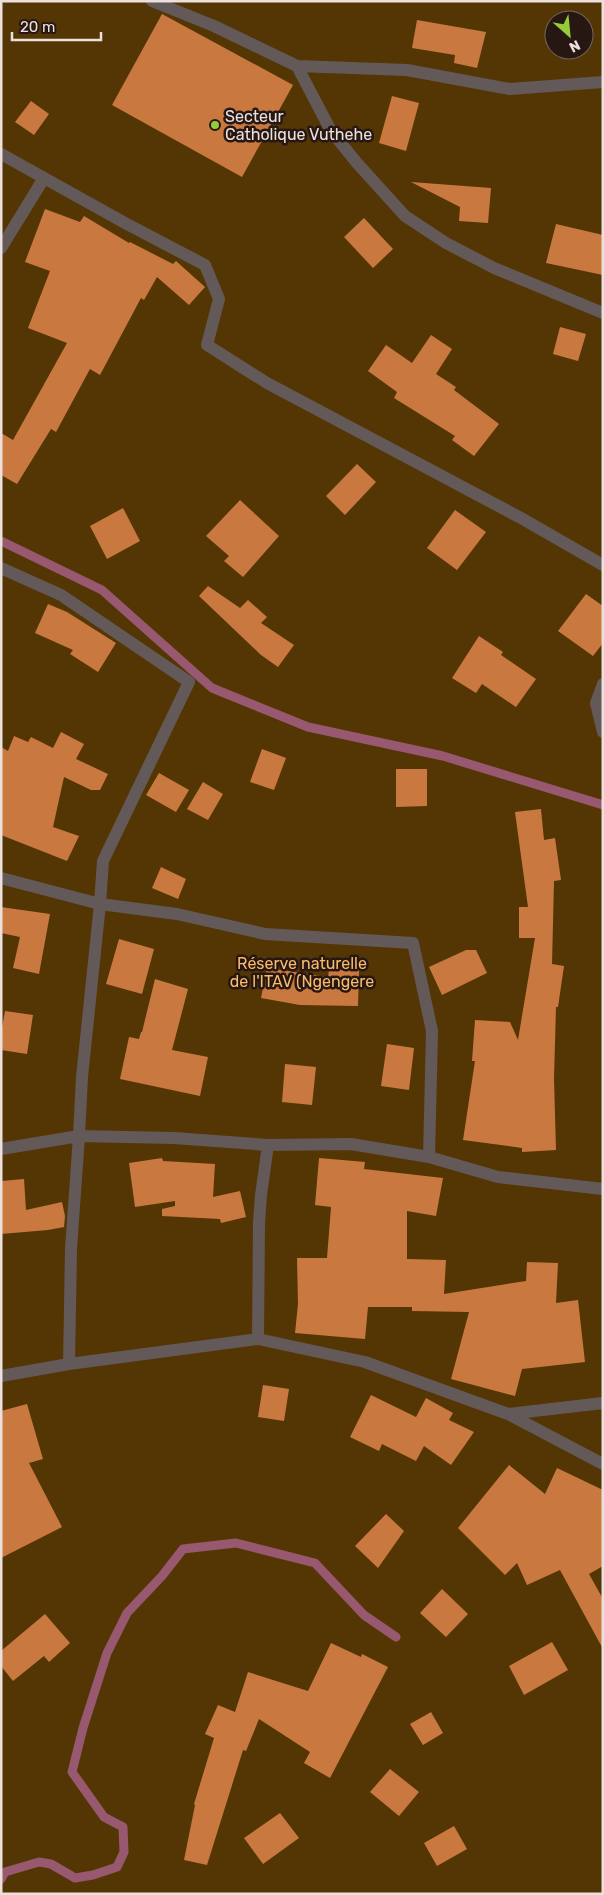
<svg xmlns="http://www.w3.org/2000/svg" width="604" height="1895" viewBox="0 0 604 1895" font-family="Rubik,sans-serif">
	<rect width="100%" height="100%" fill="#30201b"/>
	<!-- green -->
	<path fill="#543605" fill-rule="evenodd" d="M 1,1 L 603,1 L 603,1894 L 1,1894 ZM 554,20 L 584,20 L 584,50 L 554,50 Z"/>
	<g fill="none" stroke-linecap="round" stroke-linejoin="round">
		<!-- stream -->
		<path stroke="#975870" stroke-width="9" d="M 1,541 L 102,590 L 212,688 L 308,727 L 443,756 L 603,805
			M 1,1879 L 5,1872 L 39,1862 L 51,1864 L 75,1878 L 93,1875 L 117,1867 L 124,1852 L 123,1827 L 104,1817 L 72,1772 L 83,1728 L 107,1653 L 127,1613 L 162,1576 L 183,1549 L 236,1543 L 315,1563 L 364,1615 L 396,1637"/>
	</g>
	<!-- building -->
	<path fill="#c9793f" d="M 162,14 L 293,85 L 242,177 L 112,105 Z
		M 417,20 L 486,32 L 477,68 L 454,63 L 455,55 L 412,48 Z
		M 392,96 L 419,103 L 406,151 L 379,143 Z
		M 31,101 L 49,114 L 34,135 L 15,122 Z
		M 411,182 L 491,188 L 488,223 L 459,221 L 460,207 Z
		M 45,209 L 80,222 L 84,216 L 129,243 L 130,242 L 173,264 L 176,261 L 205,287 L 189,305 L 157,277 L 144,300 L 141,298 L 100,375 L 90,369 L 56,432 L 51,429 L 17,484 L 1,475 L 1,433 L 13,440 L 67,343 L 28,328 L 50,271 L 25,262 Z
		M 364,218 L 393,249 L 373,268 L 344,237 Z
		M 556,224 L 603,235 L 603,275 L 546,263 Z
		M 560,327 L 586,334 L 578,361 L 553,354 Z
		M 431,335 L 452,349 L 436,374 L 456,387 L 454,390 L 499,424 L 474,456 L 452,440 L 455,436 L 394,398 L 397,392 L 368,371 L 386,345 L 412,363 Z
		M 357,464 L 376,482 L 345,515 L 326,496 Z
		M 240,500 L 279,536 L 243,577 L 224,561 L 229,556 L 206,536 Z
		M 123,508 L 140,541 L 107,559 L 90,526 Z
		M 455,510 L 486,532 L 457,570 L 427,548 Z
		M 208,586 L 240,608 L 248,600 L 267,617 L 261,623 L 294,645 L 278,667 L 261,655 L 199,596 Z
		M 586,594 L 603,606 L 603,643 L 593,656 L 558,631 Z
		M 48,604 L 67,612 L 116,643 L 98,672 L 70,654 L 73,650 L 35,633 Z
		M 479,636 L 503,652 L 501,655 L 536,679 L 516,707 L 482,684 L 476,693 L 452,678 Z
		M 61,732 L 84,744 L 76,759 L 108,774 L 100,790 L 91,790 L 64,777 L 53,827 L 79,836 L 67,861 L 1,835 L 1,747 L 8,751 L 14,736 L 28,742 L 31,737 L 53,748 Z
		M 262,749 L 286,758 L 274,790 L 250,782 Z
		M 396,769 L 427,769 L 427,806 L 396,807 Z
		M 159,773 L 189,790 L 176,812 L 146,795 Z
		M 203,782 L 223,794 L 208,820 L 187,809 Z
		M 541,809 L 544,840 L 555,838 L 561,880 L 554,881 L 552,964 L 564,966 L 558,1007 L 556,1007 L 554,1078 L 556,1150 L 522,1152 L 522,1148 L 463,1140 L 475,1061 L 472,1061 L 475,1020 L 510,1022 L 518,1040 L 535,938 L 519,938 L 519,907 L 528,907 L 515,812 Z
		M 161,867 L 186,879 L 178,899 L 152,888 Z
		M 1,907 L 50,914 L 39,974 L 13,968 L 20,937 L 1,933 Z
		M 119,939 L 154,949 L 142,994 L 106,984 Z
		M 466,950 L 476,950 L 487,973 L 442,995 L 429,967 Z
		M 267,968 L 328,977 L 329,970 L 359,970 L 358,1006 L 300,1005 L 261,998 Z
		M 155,979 L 188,989 L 172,1050 L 208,1057 L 200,1096 L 120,1079 L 129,1037 L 139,1039 L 141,1032 L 142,1032 Z
		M 5,1011 L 33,1015 L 27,1054 L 1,1050 L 1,1033 Z
		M 387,1044 L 414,1048 L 409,1090 L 381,1086 Z
		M 285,1064 L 316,1067 L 312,1105 L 282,1102 Z
		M 162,1158 L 163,1161 L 215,1164 L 213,1197 L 240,1191 L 246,1217 L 221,1223 L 220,1219 L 162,1216 L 162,1209 L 175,1206 L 175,1201 L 135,1207 L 129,1163 Z
		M 319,1158 L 365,1162 L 364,1169 L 443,1178 L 436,1216 L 407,1211 L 407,1259 L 446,1260 L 444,1294 L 526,1281 L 527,1262 L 558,1263 L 556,1303 L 578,1300 L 585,1362 L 522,1369 L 515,1396 L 451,1379 L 469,1312 L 412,1311 L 412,1307 L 368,1307 L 365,1339 L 295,1333 L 298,1304 L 297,1258 L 327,1258 L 331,1207 L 315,1205 Z
		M 24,1179 L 26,1210 L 62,1202 L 65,1216 L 64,1227 L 48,1230 L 1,1234 L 1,1181 Z
		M 263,1385 L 289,1389 L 284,1421 L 258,1417 Z
		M 371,1395 L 416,1417 L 426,1398 L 453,1413 L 449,1420 L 474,1432 L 451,1465 L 424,1446 L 416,1461 L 382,1444 L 379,1451 L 350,1437 Z
		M 27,1404 L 43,1459 L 29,1463 L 62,1527 L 1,1558 L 1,1411 Z
		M 509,1465 L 545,1494 L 557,1468 L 603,1490 L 603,1566 L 589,1574 L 603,1599 L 603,1649 L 560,1570 L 527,1585 L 517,1563 L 505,1575 L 458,1528 Z
		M 386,1514 L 404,1531 L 378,1568 L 355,1546 Z
		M 442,1589 L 468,1614 L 446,1637 L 420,1613 Z
		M 45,1614 L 70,1643 L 49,1662 L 44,1656 L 13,1681 L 1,1666 L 1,1651 Z
		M 552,1642 L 568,1670 L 524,1695 L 509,1666 Z
		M 331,1643 L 361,1657 L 362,1654 L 388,1667 L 330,1778 L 304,1763 L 310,1752 L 259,1719 L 246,1751 L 243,1750 L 207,1865 L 184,1860 L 195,1805 L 194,1804 L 214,1738 L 205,1734 L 218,1705 L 235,1712 L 248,1672 L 308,1691 Z
		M 431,1712 L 443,1733 L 423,1745 L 410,1724 Z
		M 390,1769 L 419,1792 L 399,1816 L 370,1792 Z
		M 280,1813 L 299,1838 L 263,1864 L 244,1838 Z
		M 454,1826 L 467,1849 L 437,1866 L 424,1843 Z"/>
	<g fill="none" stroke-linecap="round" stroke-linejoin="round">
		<!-- street -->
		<path stroke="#635959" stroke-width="12" d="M 152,1 L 214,26 L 297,66 L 331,131 L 357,163 L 405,216 L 446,243 L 494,268 L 603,313
			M 297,66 L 407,70 L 510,89 L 603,82
			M 1,154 L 125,223 L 205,265 L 219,299 L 207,345 L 267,383 L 521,518 L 603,565
			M 1,248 L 44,178
			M 1,568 L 61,595 L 189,682 L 103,861 L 100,904 L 82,1077 L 79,1136 L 71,1249 L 69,1364
			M 603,684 L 596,703 L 603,732
			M 1,878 L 100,904 L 177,914 L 265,934 L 413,943 L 432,1031 L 429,1157
			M 1,1149 L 79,1136 L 174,1138 L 268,1145 L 351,1144 L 429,1157 L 498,1177 L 603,1189
			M 258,1339 L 259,1223 L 261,1195 L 268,1145
			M 1,1376 L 69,1364 L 258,1339 L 365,1362 L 508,1414 L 603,1464
			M 508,1414 L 603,1403"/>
	</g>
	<!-- markers -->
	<circle fill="#95cc3a" stroke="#261712" stroke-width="2" cx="215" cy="125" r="5"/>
	<g text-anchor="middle" stroke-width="5" stroke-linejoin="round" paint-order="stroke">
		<!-- poi labels -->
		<g font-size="16" fill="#ece0dd" stroke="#261712" text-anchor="start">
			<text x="225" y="122">Secteur<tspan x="225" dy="18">Catholique Vuthehe</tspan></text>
		</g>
		<!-- park labels -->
		<g font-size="16" fill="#fabc6a" stroke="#261712">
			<text x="302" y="969">Réserve naturelle<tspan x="302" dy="18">de l'ITAV (Ngengere</tspan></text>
		</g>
	</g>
	<!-- border -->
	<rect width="604" height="1895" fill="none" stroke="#ece0dd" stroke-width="5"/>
	<!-- north arrow -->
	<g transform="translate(569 35) rotate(153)"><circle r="24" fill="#261712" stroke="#756763"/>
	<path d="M0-4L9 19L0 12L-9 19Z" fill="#95cc3a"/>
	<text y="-8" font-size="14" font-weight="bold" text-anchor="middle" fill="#ece0dd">N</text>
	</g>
	<!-- scale -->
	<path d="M12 32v8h89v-8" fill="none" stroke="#ece0dd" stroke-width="2.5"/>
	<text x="20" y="32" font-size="15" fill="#ece0dd" stroke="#261712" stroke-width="4" paint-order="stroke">20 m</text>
</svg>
